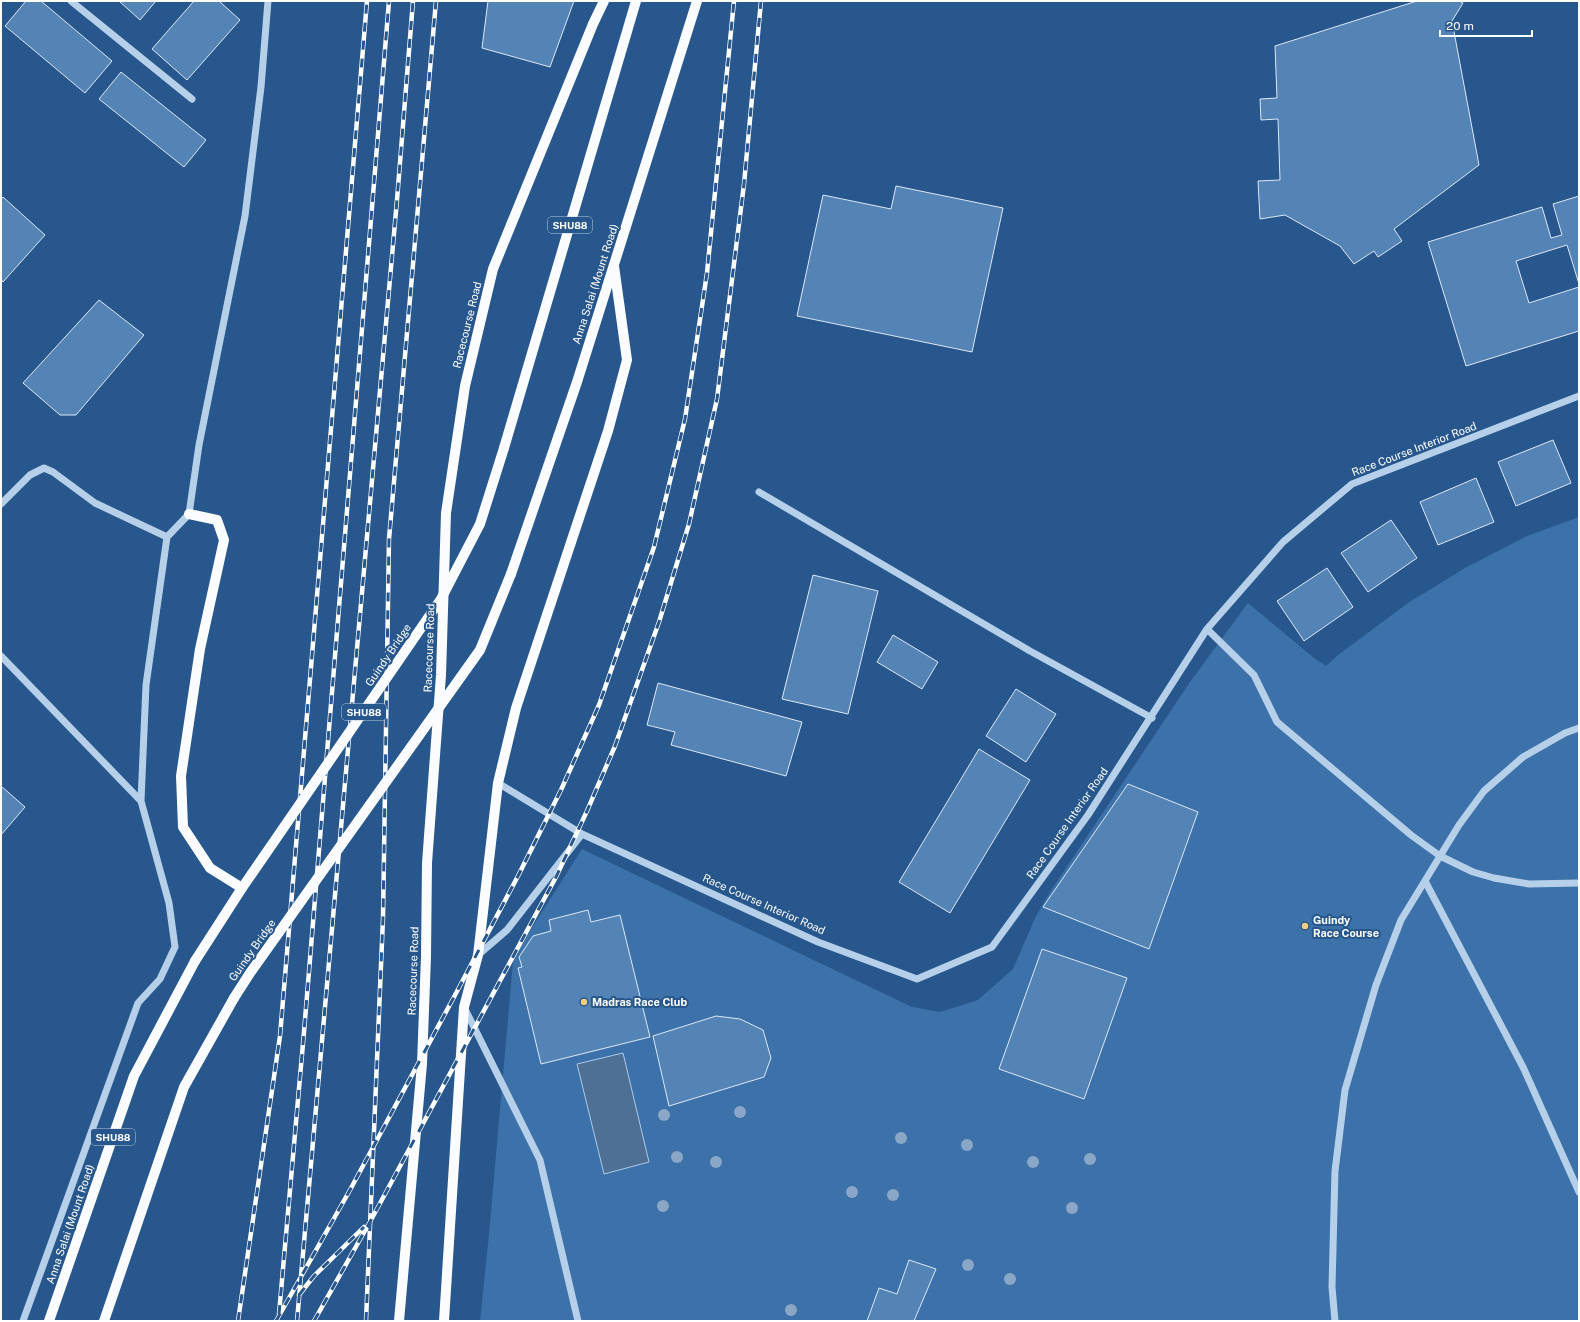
<svg xmlns="http://www.w3.org/2000/svg" width="1580" height="1322" viewBox="0 0 1580 1322" font-family="'Public Sans',sans-serif">
	<rect width="100%" height="100%" fill="#27578c"/>
	<!-- green -->
	<path fill="#3c71a9" d="M 1579,517 L 1579,1321 L 480,1321 L 489,1234 L 513,962 L 528,934 L 582,849 L 912,1007 L 940,1012 L 978,1000 L 1013,969 L 1035,918 L 1050,892 L 1190,682 L 1248,603 L 1314,658 L 1326,666 L 1338,655 L 1408,603 L 1465,568 L 1527,536 Z"/>
	<!-- water -->
	<path fill="#4e7095" stroke="#abcbeb" d="M 623,1053 L 649,1162 L 604,1174 L 577,1064 Z"/>
	<!-- building -->
	<path fill="#5483b5" stroke="#dbe9f8" d="M 26,1 L 41,1 L 112,61 L 85,93 L 5,26 Z
		M 119,1 L 156,1 L 140,20 Z
		M 194,1 L 219,1 L 240,20 L 187,80 L 152,49 Z
		M 488,1 L 574,1 L 550,67 L 482,48 Z
		M 1417,1 L 1459,1 L 1463,3 L 1452,21 L 1479,165 L 1394,229 L 1402,241 L 1378,257 L 1374,251 L 1354,264 L 1340,246 L 1285,215 L 1260,219 L 1258,181 L 1280,180 L 1278,119 L 1261,120 L 1260,99 L 1277,98 L 1275,46 Z
		M 121,72 L 206,140 L 184,167 L 99,99 Z
		M 896,186 L 1003,208 L 972,352 L 797,316 L 823,195 L 891,209 Z
		M 1579,196 L 1579,284 L 1567,245 L 1516,261 L 1529,303 L 1579,287 L 1579,331 L 1466,366 L 1428,242 L 1542,207 L 1551,238 L 1562,235 L 1553,204 Z
		M 3,197 L 45,235 L 3,282 L 1,279 L 1,199 Z
		M 99,300 L 144,335 L 76,415 L 60,415 L 23,383 Z
		M 1553,440 L 1571,483 L 1516,506 L 1498,462 Z
		M 1476,478 L 1494,522 L 1438,545 L 1420,502 Z
		M 1391,520 L 1417,558 L 1368,592 L 1341,553 Z
		M 1327,568 L 1353,607 L 1304,641 L 1277,601 Z
		M 813,575 L 878,591 L 848,714 L 782,699 Z
		M 893,635 L 938,662 L 922,689 L 877,662 Z
		M 658,683 L 802,722 L 786,776 L 671,745 L 675,732 L 647,725 Z
		M 1016,689 L 1056,714 L 1026,762 L 986,736 Z
		M 979,749 L 1030,780 L 950,913 L 899,882 Z
		M 1128,784 L 1198,812 L 1149,949 L 1043,907 Z
		M 1,786 L 25,807 L 1,835 Z
		M 588,910 L 591,922 L 620,915 L 650,1037 L 541,1064 L 518,968 L 522,967 L 519,957 L 533,936 L 551,931 L 549,920 Z
		M 1042,949 L 1127,978 L 1084,1099 L 999,1069 Z
		M 716,1016 L 740,1019 L 763,1030 L 771,1058 L 764,1077 L 669,1106 L 653,1036 Z
		M 909,1260 L 936,1269 L 914,1321 L 867,1321 L 879,1288 L 897,1294 Z"/>
	<g fill="none" stroke-linecap="round" stroke-linejoin="round">
		<!-- minor -->
		<path stroke="#b6d0ea" stroke-width="7" d="M 71,1 L 192,99
			M 759,492 L 1030,651 L 1152,718
			M 1,504 L 30,475 L 44,468 L 53,472 L 95,503 L 167,537
			M 1207,629 L 1254,675 L 1277,722 L 1411,835 L 1440,856 L 1473,872 L 1494,878 L 1529,884 L 1579,883
			M 1,656 L 141,801
			M 498,783 L 582,834 L 818,942 L 917,979 L 992,947 L 1088,815 L 1207,629 L 1283,542 L 1352,484 L 1579,396
			M 1425,881 L 1523,1067 L 1579,1192
			M 478,955 L 507,930 L 582,834
			M 464,1007 L 540,1160 L 578,1321
			M 23,1321 L 138,1003 L 160,979 L 175,947 L 169,903 L 141,801 L 146,685 L 167,537 L 189,514 L 199,445 L 245,216 L 261,87 L 268,1
			M 1335,1321 L 1332,1287 L 1335,1171 L 1345,1090 L 1376,985 L 1401,920 L 1459,825 L 1484,791 L 1523,757 L 1565,733 L 1579,728"/>
		<!-- major -->
		<path stroke="#fafcff" stroke-width="10" d="M 504,448 L 636,1
			M 189,514 L 217,520 L 224,540 L 200,649 L 181,776 L 183,827 L 210,868 L 242,888
			M 511,574 L 577,382 L 697,1
			M 49,1321 L 134,1076 L 195,961
			M 104,1321 L 184,1087 L 234,998
			M 399,1321 L 422,1064 L 426,956 L 427,863 L 441,675 L 446,513 L 465,386 L 493,269 L 593,24 L 604,1
			M 444,1321 L 464,1007 L 478,955 L 498,783 L 516,708 L 608,431 L 627,360 L 614,266"/>
		<defs>
			<path id="rail" d="M 299,1295 L 314,1276 L 364,1227
				M 279,1314 L 304,1032 L 389,1
				M 238,1321 L 280,1036 L 367,1
				M 276,1321 L 350,1190 L 454,997 L 518,876 L 561,790 L 599,705 L 654,547 L 685,419 L 707,273 L 734,1
				M 297,1321 L 397,200 L 413,1
				M 314,1321 L 371,1220 L 556,877 L 587,811 L 615,746 L 659,622 L 689,524 L 717,399 L 744,184 L 761,1
				M 366,1321 L 383,918 L 389,539 L 436,1"/>
		</defs>
		<!-- rail casing -->
		<use href="#rail" stroke="#fff" stroke-width="4.5"/>
		<!-- rail -->
		<use href="#rail" stroke="#27578c" stroke-width="3" stroke-dasharray="9" stroke-linecap="butt"/>
		<!-- major-bridge -->
		<path stroke="#fafcff" stroke-width="10" d="M 195,961 L 242,888 L 441,599 L 480,524 L 504,448
			M 234,998 L 250,973 L 480,650 L 511,574"/>
	</g>
	<!-- trees -->
	<g fill="#8aa7c7">
		<circle cx="740" cy="1112" r="6"/>
		<circle cx="664" cy="1115" r="6"/>
		<circle cx="901" cy="1138" r="6"/>
		<circle cx="967" cy="1145" r="6"/>
		<circle cx="677" cy="1157" r="6"/>
		<circle cx="1090" cy="1159" r="6"/>
		<circle cx="716" cy="1162" r="6"/>
		<circle cx="1033" cy="1162" r="6"/>
		<circle cx="852" cy="1192" r="6"/>
		<circle cx="893" cy="1195" r="6"/>
		<circle cx="663" cy="1206" r="6"/>
		<circle cx="1072" cy="1208" r="6"/>
		<circle cx="968" cy="1265" r="6"/>
		<circle cx="1010" cy="1279" r="6"/>
		<circle cx="791" cy="1310" r="6"/>
	</g>
	<!-- markers -->
	<g fill="#f3cc7c" stroke="#27578c" stroke-width="1.5">
		<circle cx="1305" cy="926" r="4"/>
		<circle cx="584" cy="1002" r="4"/>
	</g>
	<g text-anchor="middle" stroke-width="4" stroke-linejoin="round" paint-order="stroke">
		<!-- shield labels -->
		<g fill="#27578c" stroke="#becddc" stroke-width="1">
			<rect x="548" y="217" width="44" height="16" rx="3"/>
			<rect x="342" y="704" width="44" height="16" rx="3"/>
			<rect x="91" y="1129" width="44" height="16" rx="3"/>
		</g>
		<g font-size="10" font-weight="bold" fill="#fff">
			<text x="570" y="229">SHU88</text>
			<text x="364" y="716">SHU88</text>
			<text x="113" y="1141">SHU88</text>
		</g>
		<!-- street labels -->
		<g font-size="11" fill="#fff" stroke="#27578c">
			<text transform="translate(595 284) rotate(-72)" y="4">Anna Salai (Mount Road)</text>
			<text transform="translate(467 325) rotate(-76)" y="4">Racecourse Road</text>
			<text transform="translate(1414 449) rotate(-21)" y="4">Race Course Interior Road</text>
			<text transform="translate(429 648) rotate(-88)" y="4">Racecourse Road</text>
			<text transform="translate(388 655) rotate(-56)" y="4">Guindy Bridge</text>
			<text transform="translate(1067 823) rotate(-55)" y="4">Race Course Interior Road</text>
			<text transform="translate(764 904) rotate(24)" y="4">Race Course Interior Road</text>
			<text transform="translate(252 950) rotate(-55)" y="4">Guindy Bridge</text>
			<text transform="translate(413 971) rotate(-88)" y="4">Racecourse Road</text>
			<text transform="translate(70 1224) rotate(-71)" y="4">Anna Salai (Mount Road)</text>
		</g>
		<!-- poi labels -->
		<g font-size="11" font-weight="bold" fill="#fff" stroke="#27578c" text-anchor="start">
			<text x="1313" y="924">Guindy<tspan x="1313" dy="13">Race Course</tspan></text>
			<text x="592" y="1006">Madras Race Club</text>
		</g>
	</g>
	<!-- border -->
	<rect width="1580" height="1322" fill="none" stroke="#ffffff" stroke-width="4"/>
	<!-- scale -->
	<path d="M1440 30v6h92v-6" fill="none" stroke="#ffffff" stroke-width="2"/>
	<text x="1446" y="30" font-size="12" fill="#ffffff" stroke="#27578c" stroke-width="3" paint-order="stroke">20 m</text>
</svg>
